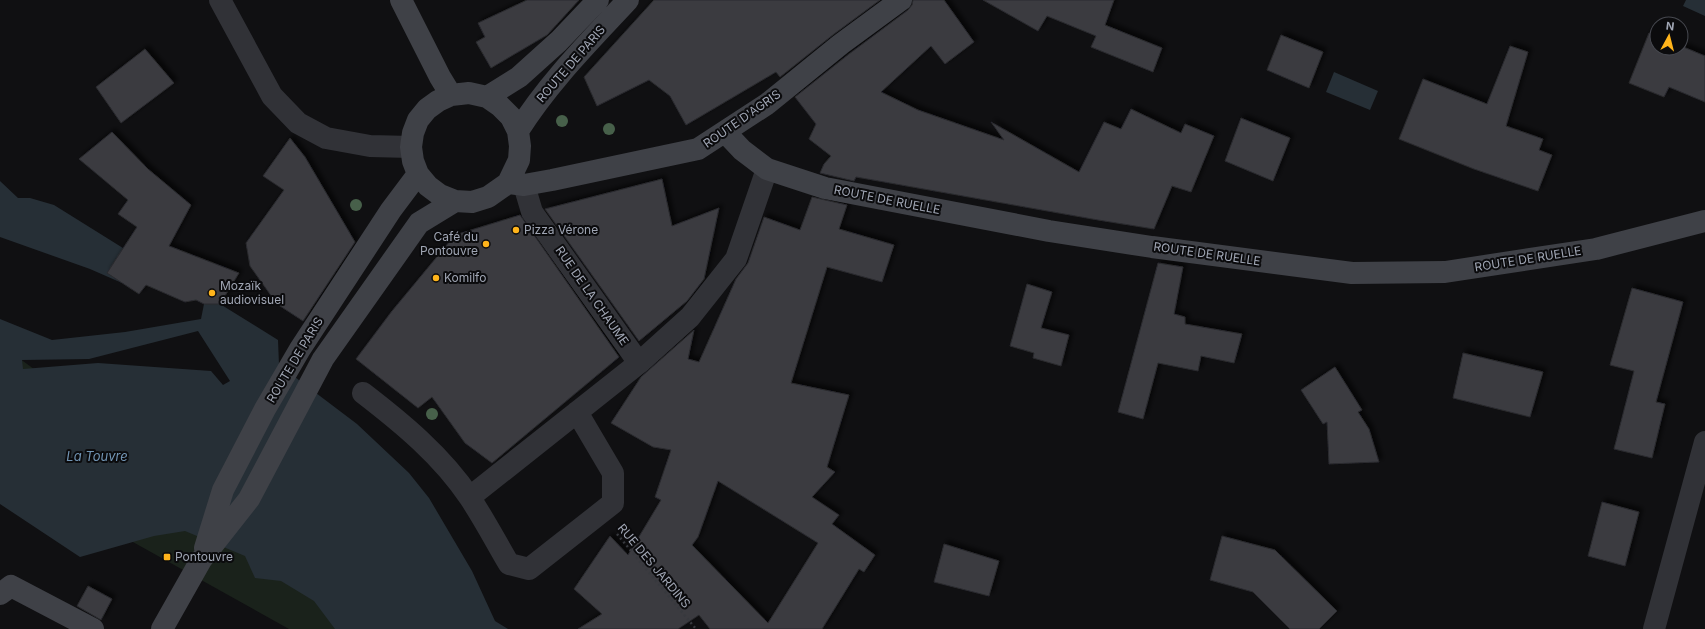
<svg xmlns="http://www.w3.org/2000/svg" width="1705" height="629" viewBox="0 0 1705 629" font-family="Inter,sans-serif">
	<defs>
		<filter id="shadow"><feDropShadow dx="3.5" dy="-3.5" stdDeviation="2" flood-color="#0009"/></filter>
	</defs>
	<rect width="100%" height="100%" fill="#101012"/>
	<!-- green -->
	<path fill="#1a221b" d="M 0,344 L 386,629 L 289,629 L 0,468 Z"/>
	<!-- water -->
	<path fill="#262f36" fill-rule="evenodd" d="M 1686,0 L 1705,0 L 1705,16 L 1683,6 Z
		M 1334,72 L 1378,91 L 1370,110 L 1326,92 Z
		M 0,181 L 18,198 L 30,198 L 54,205 L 139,258 L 122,283 L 90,269 L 0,237 Z
		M 204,304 L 220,304 L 278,340 L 279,365 L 357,424 L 409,473 L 429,498 L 472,571 L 495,621 L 508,629 L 335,629 L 314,601 L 281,581 L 255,578 L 245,556 L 185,531 L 154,536 L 80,557 L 0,504 L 0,319 L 52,340 L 125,332 L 201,319 ZM 198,331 L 230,381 L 223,385 L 211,371 L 98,363 L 23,369 L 22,360 L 89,359 Z"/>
	<!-- building -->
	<path fill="#3a3b40" stroke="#2a2a2e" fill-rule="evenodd" filter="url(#shadow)" d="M 527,0 L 579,0 L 547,35 L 491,68 L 476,42 L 485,37 L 478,23 Z
		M 654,0 L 880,0 L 834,34 L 780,77 L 776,72 L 686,125 L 670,96 L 649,80 L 597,106 L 584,77 Z
		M 913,0 L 944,0 L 974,42 L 945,64 L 931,46 L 881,92 L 918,110 L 1004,140 L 991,122 L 1079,172 L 1104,122 L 1121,129 L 1131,109 L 1181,133 L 1185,124 L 1214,136 L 1191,192 L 1172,186 L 1154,229 L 1098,220 L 856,177 L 854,181 L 820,173 L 824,164 L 831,156 L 809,139 L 816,124 L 795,97 L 849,54 L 908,10 L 912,5 Z
		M 983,0 L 1114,0 L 1105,25 L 1162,48 L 1153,72 L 1091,47 L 1096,36 L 1047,16 L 1038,31 Z
		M 1649,33 L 1657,36 L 1657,48 L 1681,48 L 1681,46 L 1705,56 L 1705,102 L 1669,87 L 1664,97 L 1629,83 Z
		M 1281,35 L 1323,52 L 1309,88 L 1267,70 Z
		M 1510,46 L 1528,52 L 1506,126 L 1543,139 L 1539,150 L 1552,155 L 1538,191 L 1474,169 L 1399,139 L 1423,79 L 1487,104 Z
		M 145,49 L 174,83 L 121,123 L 96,87 Z
		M 1241,118 L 1290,138 L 1273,181 L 1225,161 Z
		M 112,132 L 148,169 L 191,205 L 169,246 L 239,273 L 220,304 L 204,304 L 196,300 L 185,302 L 146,285 L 139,294 L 107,273 L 137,227 L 118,214 L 128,200 L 79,159 Z
		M 290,138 L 305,157 L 355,242 L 303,321 L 277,304 L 250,266 L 246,243 L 284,190 L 263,176 Z
		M 662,179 L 672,226 L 719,208 L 704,279 L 687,301 L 639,341 L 545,209 Z
		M 812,197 L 847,205 L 839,229 L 894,245 L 882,282 L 827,267 L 791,383 L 849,395 L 827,467 L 835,472 L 812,497 L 839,515 L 832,524 L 875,555 L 864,572 L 859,569 L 822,629 L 710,629 L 699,615 L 678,629 L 578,629 L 602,614 L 574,589 L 610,536 L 628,555 L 661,500 L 655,497 L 671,450 L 653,447 L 611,423 L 641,377 L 694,330 L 688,359 L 699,362 L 736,279 L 748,263 L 764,217 L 800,230 ZM 718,481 L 818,543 L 768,623 L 692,545 L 698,537 Z
		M 520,215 L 619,357 L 492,463 L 465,443 L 432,397 L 418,408 L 356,359 L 392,311 L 455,235 Z
		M 1158,263 L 1183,267 L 1174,314 L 1185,317 L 1185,324 L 1242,334 L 1234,363 L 1201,356 L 1198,371 L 1158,363 L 1143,419 L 1118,412 Z
		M 1027,284 L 1052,292 L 1041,328 L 1069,335 L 1061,366 L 1033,358 L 1034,353 L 1010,346 Z
		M 1632,288 L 1683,302 L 1656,402 L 1665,404 L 1652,458 L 1614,449 L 1634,371 L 1610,365 Z
		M 1463,353 L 1543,372 L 1530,417 L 1453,398 Z
		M 1335,367 L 1362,410 L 1358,412 L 1369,429 L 1379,462 L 1329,464 L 1327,422 L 1323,424 L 1301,390 Z
		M 1602,502 L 1639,512 L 1625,566 L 1588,556 Z
		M 1222,536 L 1275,550 L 1337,611 L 1319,629 L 1290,629 L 1253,592 L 1210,580 Z
		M 944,544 L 999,561 L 989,596 L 934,582 Z
		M 88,586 L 112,599 L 101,620 L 77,606 Z"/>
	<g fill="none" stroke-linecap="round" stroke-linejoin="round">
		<!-- path -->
		<path stroke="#37393e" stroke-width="2.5" stroke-dasharray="2 3" stroke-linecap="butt" d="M 617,534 L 696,629"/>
		<!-- street -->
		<path stroke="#313237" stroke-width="22" d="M 220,0 L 272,96 L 298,123 L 326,138 L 370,146 L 411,147
			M 524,185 L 532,212 L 639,363
			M 363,393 C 402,423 442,456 470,498 C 484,519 496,542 509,564 L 529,569 L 613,503 L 613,473 L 577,412
			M 470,497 L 639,363 L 690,317 L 736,259 L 767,169
			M 1654,629 L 1705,442"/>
		<!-- secondary -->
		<path stroke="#3f4147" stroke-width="22" d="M 401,0 L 440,77 L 451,95
			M 487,97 L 519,77 L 559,41 L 598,0
			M 518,131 C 548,83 589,42 628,0
			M 725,132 L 742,150 L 767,169 L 825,188 L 1049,231 L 1152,247 L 1352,273 L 1445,272 L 1596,249 L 1705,221
			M 508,183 L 524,185 L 552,180 L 698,149 L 767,104 L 841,44 L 901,0
			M 205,548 L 223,490 L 265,409 L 300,349 L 391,210 L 418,174
			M 0,594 L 11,586 L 93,629
			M 162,629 L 201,560 L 249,499 L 323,359 L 419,223 L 455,201 L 472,202 L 488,197 L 508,183 L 519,160 L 520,146 L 518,131 L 511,117 L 500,106 L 487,97 L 469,93 L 451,95 L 438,101 L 427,109 L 418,120 L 413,133 L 411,147 L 413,161 L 418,174 L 428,186 L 440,195 L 455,201"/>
	</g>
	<!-- trees -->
	<g fill="#47604a">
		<circle cx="562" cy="121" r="6"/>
		<circle cx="609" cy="129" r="6"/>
		<circle cx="356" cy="205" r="6"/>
		<circle cx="432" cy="414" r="6"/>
	</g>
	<!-- markers -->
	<g fill="#ffb41b" stroke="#0b0b0d" stroke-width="1.5">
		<circle cx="516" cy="230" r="4"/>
		<circle cx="486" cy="244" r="4"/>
		<circle cx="436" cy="278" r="4"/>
		<circle cx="212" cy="293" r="4"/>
		<rect x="163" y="553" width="8" height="8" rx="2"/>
	</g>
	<g text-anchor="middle" stroke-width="4" stroke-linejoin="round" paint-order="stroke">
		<!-- street labels -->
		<g font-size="12" fill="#a0a6b4" stroke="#0b0b0d">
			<text transform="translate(571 64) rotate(-49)" y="4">ROUTE DE PARIS</text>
			<text transform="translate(742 119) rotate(-35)" y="4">ROUTE D'AGRIS</text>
			<text transform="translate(887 200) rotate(11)" y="4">ROUTE DE RUELLE</text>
			<text transform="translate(1207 254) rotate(8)" y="4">ROUTE DE RUELLE</text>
			<text transform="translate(1528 259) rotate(-9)" y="4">ROUTE DE RUELLE</text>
			<text transform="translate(592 296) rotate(55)" y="4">RUE DE LA CHAUME</text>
			<text transform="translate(295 360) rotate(-59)" y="4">ROUTE DE PARIS</text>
			<text transform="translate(654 566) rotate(50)" y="4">RUE DES JARDINS</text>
		</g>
		<!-- poi labels -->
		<g font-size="12" fill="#a0a6b4" stroke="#0b0b0d" text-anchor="start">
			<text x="524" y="234">Pizza Vérone</text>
			<text x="478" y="241" text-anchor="end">Café du<tspan x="478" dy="14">Pontouvre</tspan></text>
			<text x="444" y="282">Komilfo</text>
			<text x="220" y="290">Mozaïk<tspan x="220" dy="14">audiovisuel</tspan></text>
			<text x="175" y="561">Pontouvre</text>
		</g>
		<!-- water labels -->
		<g font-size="13" font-style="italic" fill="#7295b4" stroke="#0b0b0d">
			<text x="97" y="461">La Touvre</text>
		</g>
	</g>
	<!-- north arrow -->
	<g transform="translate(1669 36) rotate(7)"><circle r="19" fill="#0b0b0d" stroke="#474950"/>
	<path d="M0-3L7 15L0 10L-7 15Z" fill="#ffb41b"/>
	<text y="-6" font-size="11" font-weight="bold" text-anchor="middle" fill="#a0a6b4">N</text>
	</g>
</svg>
